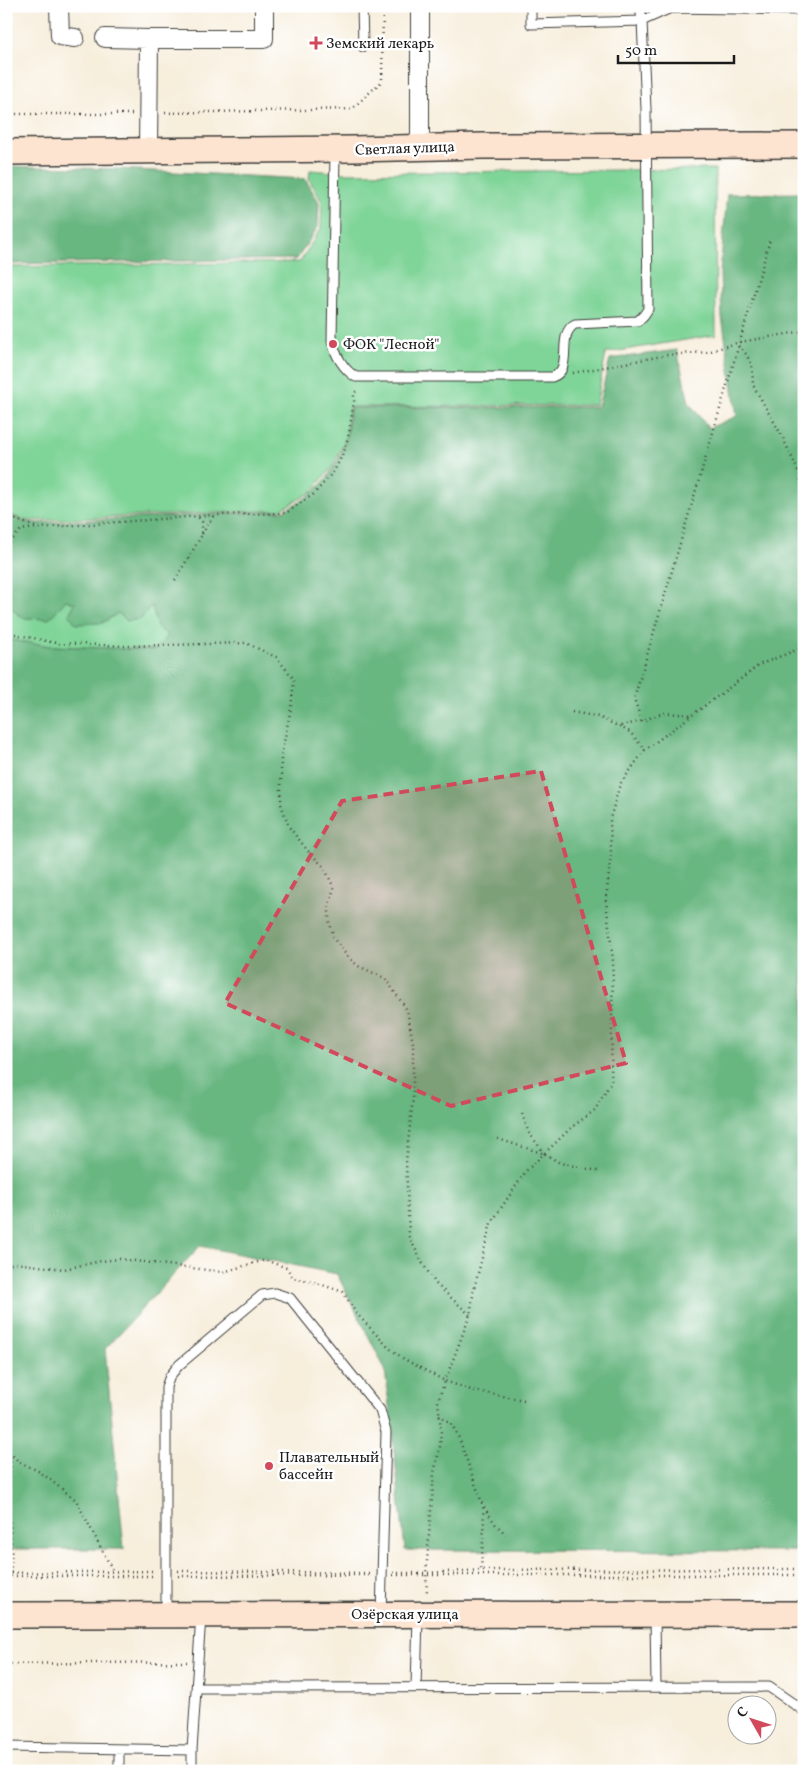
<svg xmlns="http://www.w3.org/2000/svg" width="810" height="1777" viewBox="0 0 810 1777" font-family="Vollkorn,serif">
	<rect width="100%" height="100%" fill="#fff"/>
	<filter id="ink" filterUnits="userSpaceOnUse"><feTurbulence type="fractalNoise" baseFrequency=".02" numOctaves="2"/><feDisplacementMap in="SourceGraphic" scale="10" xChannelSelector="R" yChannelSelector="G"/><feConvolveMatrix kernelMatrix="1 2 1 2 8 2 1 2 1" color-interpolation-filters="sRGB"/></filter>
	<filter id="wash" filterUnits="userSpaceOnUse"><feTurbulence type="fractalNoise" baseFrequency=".0096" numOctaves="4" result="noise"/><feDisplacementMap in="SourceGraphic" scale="20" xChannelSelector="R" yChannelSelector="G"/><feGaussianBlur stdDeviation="1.12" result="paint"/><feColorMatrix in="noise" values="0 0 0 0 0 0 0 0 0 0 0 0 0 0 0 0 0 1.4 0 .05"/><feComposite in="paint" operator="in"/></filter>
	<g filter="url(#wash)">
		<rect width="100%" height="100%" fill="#f7eedc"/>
		<!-- green -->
		<path fill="#7fd498" stroke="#4e785a" d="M 715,169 L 716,335 L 606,353 L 596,405 L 349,407 L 346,438 L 332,468 L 310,493 L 280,510 L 26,521 L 6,513 L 6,267 L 300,262 L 321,228 L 322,202 L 309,179 L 310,170 L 345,173 Z
			M 66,600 L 75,603 L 102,623 L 118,613 L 152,605 L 155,613 L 168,635 L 156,650 L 51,646 L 10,640 L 6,637 L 6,604 L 23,618 Z"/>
		<!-- forest -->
		<path fill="#67b680" stroke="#42694e" d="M 6,166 L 117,169 L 305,179 L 319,202 L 318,227 L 297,259 L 6,264 Z
			M 804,193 L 804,1551 L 405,1550 L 385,1369 L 337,1274 L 200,1246 L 105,1349 L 124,1549 L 6,1549 L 6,637 L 10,640 L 51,646 L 155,650 L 168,635 L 157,627 L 152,605 L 141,619 L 127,621 L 118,613 L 102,623 L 76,624 L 69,614 L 75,603 L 66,600 L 49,619 L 23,618 L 6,604 L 6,514 L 25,522 L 38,523 L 283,511 C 293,505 305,500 313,492 C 339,470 348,441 350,408 L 598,407 L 610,359 L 677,350 L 689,403 L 709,428 L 737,416 L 722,317 L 720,273 L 727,194 Z"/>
	</g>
	<g filter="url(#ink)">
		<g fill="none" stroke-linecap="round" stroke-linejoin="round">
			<defs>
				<path id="lane" d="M 362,6 L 363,47
					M 531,6 L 531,24 L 642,21 L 671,8 L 804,10
					M 335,151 L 332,341 C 335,355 344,370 356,377 L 552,377 C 575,370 555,335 575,324 L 638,321 L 644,315 L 648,309 L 646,109 L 642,21 L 640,6
					M 166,1614 L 166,1387 L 170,1376 L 179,1365 L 262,1295 L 275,1293 L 290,1298 L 380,1410 L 386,1432 L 381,1614
					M 655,1615 L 656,1687
					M 416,1687 L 418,1617
					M 196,1688 L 769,1687 L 804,1711
					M 6,1747 L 192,1750 L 201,1616
					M 192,1750 L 192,1771
					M 119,1771 L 119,1749"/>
				<path id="street" d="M 59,6 L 60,36 L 75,38
					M 420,6 L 420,147
					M 105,38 L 149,39
					M 148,152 L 149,39 L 264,39 L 264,6"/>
				<path id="secondary" d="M 6,152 L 353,149 L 483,146 L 804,145
					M 6,1615 L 804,1614"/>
			</defs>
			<!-- lane casing -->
			<use href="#lane" stroke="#3d3c39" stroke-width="11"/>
			<!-- street casing -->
			<use href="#street" stroke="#3d3c39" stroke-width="20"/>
			<!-- secondary casing -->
			<use href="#secondary" stroke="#3d3c39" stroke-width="28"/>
			<!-- path -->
			<path stroke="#3d3c39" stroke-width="2.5" stroke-dasharray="1 4" stroke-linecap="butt" d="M 165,113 L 352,109 L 382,81 L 383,6
				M 6,114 L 132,114
				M 740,342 L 804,331
				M 573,373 L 667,355 L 708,352 L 736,343 L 746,354 L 752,365 L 753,385 L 782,436 L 800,475 L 804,506
				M 6,516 L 38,528 L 214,515 L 286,513 L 314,494 L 334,471 L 344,452 L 349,433 L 354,401 L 354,393 L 359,389
				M 202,534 L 214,515
				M 6,546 L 21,530 L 35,528
				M 175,580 L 202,535 L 202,522 L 198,517
				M 6,630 L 10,633 L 56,643 L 125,646 L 246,643 L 276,657 L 294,679 L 291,708 L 281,756 L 281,804 L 289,827 L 308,851 L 324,867 L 334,888 L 329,904 L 329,920 L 334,939 L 347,956 L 358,966 L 385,978 L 407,1010 L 413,1043 L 413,1098 L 406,1161 L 409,1237 L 423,1264 L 436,1284 L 470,1315
				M 572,712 L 599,717 L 630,732 L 645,750
				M 642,721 L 634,699 L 770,240
				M 621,726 L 642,721 L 663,713 L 693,715
				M 498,1139 L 545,1154 L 529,1133 L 521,1111
				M 545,1154 L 560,1163 L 598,1171
				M 6,1266 L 14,1263 L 64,1269 L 101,1261 L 120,1259 L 223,1272 L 265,1260 L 287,1268 L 293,1278 L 314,1282 L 343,1292 L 356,1313 L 389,1348 L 404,1359 L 445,1381 L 438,1401 L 441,1430 L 440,1446 L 434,1473 L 426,1573 L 427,1594
				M 524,1400 L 471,1390 L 445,1381 L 470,1315 L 474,1289 L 491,1223 L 526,1171 L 572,1127 L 595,1110 L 611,1082 L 613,961 L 606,900 L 611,854 L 610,819 L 620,784 L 645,750 L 761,664 L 804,647
				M 439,1415 L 451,1423 L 459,1438 L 483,1506 L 484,1526 L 481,1570
				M 6,1439 L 10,1451
				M 6,1448 L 18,1461 L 40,1472 L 76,1500 L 112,1569
				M 484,1507 L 496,1525 L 506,1534
				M 178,1571 L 370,1573
				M 6,1573 L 155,1571
				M 393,1573 L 426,1573 L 481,1570 L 804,1569
				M 393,1575 L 804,1575
				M 6,1576 L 155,1576
				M 178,1576 L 370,1575
				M 6,1592 L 12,1561 L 9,1505 L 11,1455
				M 6,1664 L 187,1662"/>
			<!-- lane -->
			<use href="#lane" stroke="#fff" stroke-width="9"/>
			<!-- street -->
			<use href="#street" stroke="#fff" stroke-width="18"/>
			<!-- secondary -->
			<use href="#secondary" stroke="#fde4d1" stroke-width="25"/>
		</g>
	</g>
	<!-- marked area -->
	<path fill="#d1495b" fill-opacity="0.2" stroke="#d1495b" stroke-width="4" stroke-dasharray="10 6" stroke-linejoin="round" d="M 541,771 L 626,1063 L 451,1106 L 225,1003 L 342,801 Z"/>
	<!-- markers -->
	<g fill="#d1495b" stroke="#fff" stroke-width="2">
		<path d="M313.5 35.5h5v5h5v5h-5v5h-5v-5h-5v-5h5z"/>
		<circle cx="333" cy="344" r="5"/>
		<circle cx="269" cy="1466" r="5"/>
	</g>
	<g text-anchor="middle" stroke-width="5" stroke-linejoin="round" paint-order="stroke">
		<!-- poi labels -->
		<g font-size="15" fill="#1c1c1c" stroke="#fff" text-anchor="start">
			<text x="326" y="48">Земский лекарь</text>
			<text x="343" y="349">ФОК "Лесной"</text>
			<text x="279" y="1462">Плавательный<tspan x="279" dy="17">бассейн</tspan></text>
		</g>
		<!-- street labels -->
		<g font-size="15" fill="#1c1c1c" stroke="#fff">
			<text transform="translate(405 148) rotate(-2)" y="5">Светлая улица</text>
			<text x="405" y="1619">Озёрская улица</text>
		</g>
	</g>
	<!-- margin -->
	<rect width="810" height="1777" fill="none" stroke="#fff" stroke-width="25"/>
	<!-- north arrow -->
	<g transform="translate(752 1720) rotate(309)"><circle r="24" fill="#ffffff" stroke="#a4a4a4"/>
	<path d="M0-4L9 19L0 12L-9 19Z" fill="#d1495b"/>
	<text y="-8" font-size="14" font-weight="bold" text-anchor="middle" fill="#1c1c1c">С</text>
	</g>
	<!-- scale -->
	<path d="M618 55v8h116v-8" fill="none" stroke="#1c1c1c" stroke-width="2.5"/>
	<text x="625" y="55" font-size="15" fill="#1c1c1c" stroke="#ffffff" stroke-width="4" paint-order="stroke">50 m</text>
</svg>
